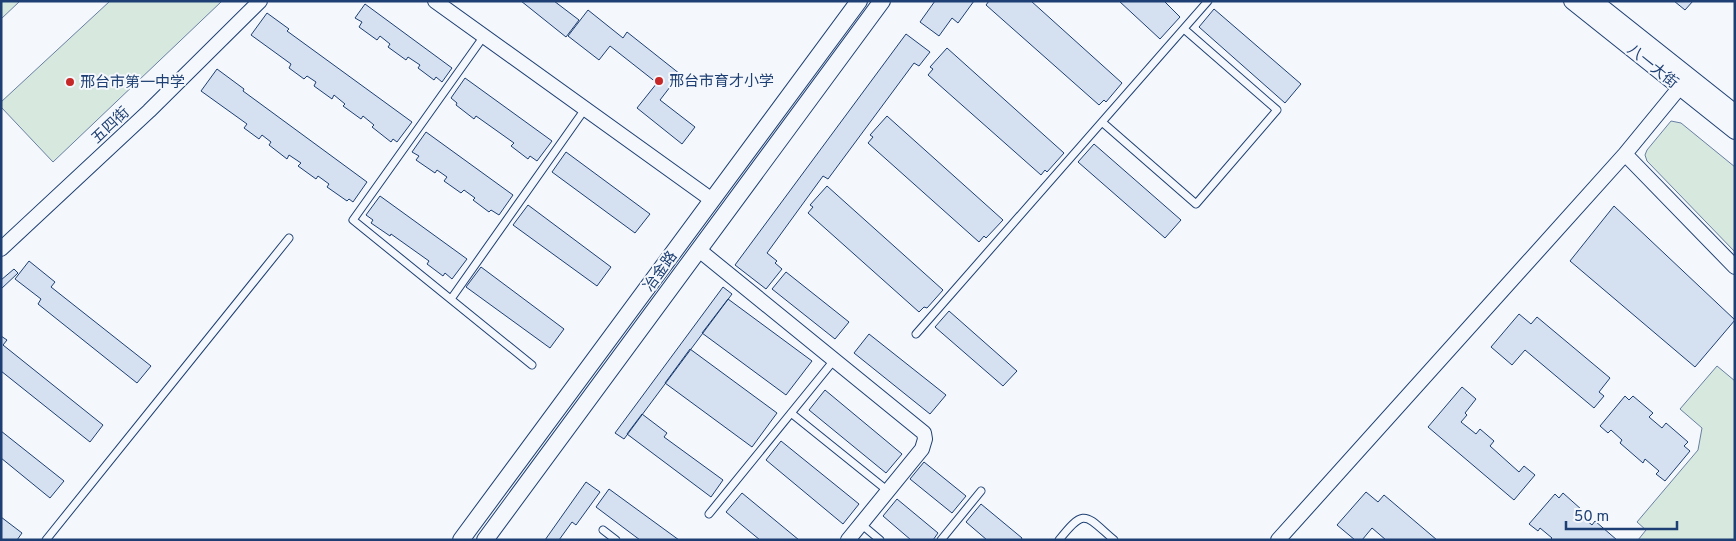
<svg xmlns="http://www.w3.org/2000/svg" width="1736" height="541" viewBox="0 0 1736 541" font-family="Overpass,'Noto Sans SC',sans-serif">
	<rect width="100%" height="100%" fill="#f4f7fb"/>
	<!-- green -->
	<path fill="#d7e8df" stroke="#687fa3" d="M 1,1 L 20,1 L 1,19 Z
		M 110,1 L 222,1 L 53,162 L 1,107 L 1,102 Z
		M 1671,121 L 1681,123 L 1735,167 L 1735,252 L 1647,161 L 1645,155 L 1647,150 Z
		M 1717,366 L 1735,381 L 1735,540 L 1638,540 L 1646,530 L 1637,522 L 1698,450 L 1702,428 L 1680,409 Z"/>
	<!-- building -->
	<path fill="#d5e0f0" stroke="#1d3f73" d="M 521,1 L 554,1 L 579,20 L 566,37 Z
		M 935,1 L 974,1 L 958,23 L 952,18 L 939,36 L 920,22 Z
		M 989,1 L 1031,1 L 1122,83 L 1106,102 L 1104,100 L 1099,105 L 986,5 Z
		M 1119,1 L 1164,1 L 1180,17 L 1160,39 Z
		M 1674,1 L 1693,1 L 1685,10 Z
		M 365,4 L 452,68 L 442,82 L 436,77 L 434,80 L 418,68 L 420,65 L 408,57 L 406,60 L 388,47 L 390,44 L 380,36 L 377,40 L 359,27 L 362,22 L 355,18 Z
		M 1214,9 L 1301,84 L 1285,103 L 1199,27 Z
		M 588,10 L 623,38 L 627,32 L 680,74 L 660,100 L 695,127 L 682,144 L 637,108 L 657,83 L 610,46 L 599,60 L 568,36 Z
		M 267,13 L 289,29 L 287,31 L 412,122 L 397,142 L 393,139 L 391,142 L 372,127 L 374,125 L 363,116 L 361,119 L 343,106 L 345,104 L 334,95 L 332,99 L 314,86 L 316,82 L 307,76 L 304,79 L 289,68 L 291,64 L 251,35 Z
		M 906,34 L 930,52 L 919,66 L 914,63 L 828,179 L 823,176 L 767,253 L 777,261 L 775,263 L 782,269 L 766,289 L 735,265 Z
		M 947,48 L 1064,153 L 1047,172 L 1045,170 L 1041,175 L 928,75 L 933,69 L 930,67 Z
		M 217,69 L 244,89 L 243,91 L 367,182 L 353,202 L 349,199 L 347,201 L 327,187 L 329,184 L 318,176 L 316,179 L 298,166 L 301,163 L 289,155 L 287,159 L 269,145 L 271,142 L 262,135 L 259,139 L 244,128 L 247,124 L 201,91 Z
		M 465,78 L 552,141 L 537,161 L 530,156 L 528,159 L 511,146 L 514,143 L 476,116 L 474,119 L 456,105 L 457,103 L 451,98 Z
		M 887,116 L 1003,220 L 986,238 L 984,236 L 979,242 L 868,143 L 873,137 L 870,135 Z
		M 426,132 L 513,195 L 499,215 L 491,210 L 489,212 L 473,200 L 475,198 L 464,190 L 461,193 L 444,181 L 447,177 L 437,170 L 435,173 L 416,160 L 419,156 L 412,152 Z
		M 1094,144 L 1181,220 L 1165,238 L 1078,162 Z
		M 566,152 L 650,214 L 635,233 L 552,172 Z
		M 827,186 L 943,290 L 927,308 L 924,307 L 919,312 L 808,213 L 813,207 L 810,205 Z
		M 380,196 L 467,259 L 452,279 L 445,273 L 443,276 L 427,264 L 429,261 L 391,234 L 390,236 L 371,223 L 373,220 L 366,215 Z
		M 528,205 L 611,267 L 597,286 L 513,225 Z
		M 1614,206 L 1735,320 L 1695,367 L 1570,261 Z
		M 29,261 L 55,282 L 51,287 L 151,366 L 137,383 L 38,304 L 41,299 L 15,279 Z
		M 481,267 L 564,329 L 550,348 L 466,287 Z
		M 14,269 L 18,273 L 1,289 L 1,280 Z
		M 786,272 L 849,322 L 835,339 L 772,289 Z
		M 723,287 L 732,294 L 624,439 L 615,433 Z
		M 728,299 L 812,361 L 786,395 L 702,333 Z
		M 949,311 L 1017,371 L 1003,386 L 935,327 Z
		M 1519,314 L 1531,324 L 1537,317 L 1610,378 L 1599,392 L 1604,396 L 1594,408 L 1525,350 L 1512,365 L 1491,347 Z
		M 869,334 L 946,395 L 930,414 L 854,353 Z
		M 1,336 L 7,340 L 3,345 L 103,425 L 90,442 L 1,371 Z
		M 690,349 L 777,413 L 752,447 L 665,383 Z
		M 1462,387 L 1476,399 L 1465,413 L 1467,415 L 1461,422 L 1476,434 L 1480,429 L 1494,441 L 1490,446 L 1519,472 L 1524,466 L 1535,475 L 1514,500 L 1428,427 Z
		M 825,390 L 902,454 L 886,473 L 809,410 Z
		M 1625,396 L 1629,400 L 1633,396 L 1653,413 L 1649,417 L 1662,428 L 1666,423 L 1688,442 L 1684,446 L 1690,451 L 1665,481 L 1656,474 L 1659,471 L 1645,459 L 1643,463 L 1620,443 L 1622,440 L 1611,430 L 1608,433 L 1600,426 Z
		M 642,414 L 667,433 L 664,437 L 723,480 L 711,497 L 627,434 Z
		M 1,431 L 64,481 L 50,498 L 1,458 Z
		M 781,441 L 859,504 L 843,524 L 766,460 Z
		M 924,462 L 966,496 L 952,513 L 910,479 Z
		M 586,482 L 600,492 L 576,525 L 572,522 L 559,540 L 545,540 Z
		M 609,489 L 679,540 L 640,540 L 596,507 Z
		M 1366,492 L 1378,502 L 1384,495 L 1437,540 L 1386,540 L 1372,528 L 1362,540 L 1355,540 L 1337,525 Z
		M 742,493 L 799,540 L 760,540 L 726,512 Z
		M 1563,493 L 1582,510 L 1579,514 L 1592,525 L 1595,521 L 1617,540 L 1550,540 L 1552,538 L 1540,528 L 1538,531 L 1529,524 L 1555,494 L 1559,498 Z
		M 897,499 L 938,533 L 933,540 L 911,540 L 883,516 Z
		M 981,504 L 1022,538 L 1021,540 L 987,540 L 966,522 Z
		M 1,517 L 22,533 L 17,540 L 1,540 Z"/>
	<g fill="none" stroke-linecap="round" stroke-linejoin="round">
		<defs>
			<path id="service" d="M 484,36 L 353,220 L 532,365
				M 1102,122 L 1196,204 L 1277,110 L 1184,29
				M 451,299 L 585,109
				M 916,334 L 1208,1
				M 791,413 L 888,491
				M 709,514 L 835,359
				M 861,524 L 880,540
				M 603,530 L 616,540
				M 46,540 L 289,238
				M 941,540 L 981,491
				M 1059,540 C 1085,507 1085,515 1114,540"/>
			<path id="minor" d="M 435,1 L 712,200
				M 1625,154 L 1735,267
				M 1,249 L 149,111 L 260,1
				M 699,250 L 924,433 L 925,439 L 922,449 L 848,540
				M 1278,540 L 1625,154 L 1680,87"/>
			<path id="tertiary" d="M 1572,1 L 1735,131
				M 1594,1 L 1735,113
				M 461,540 L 859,1
				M 485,540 L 882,1"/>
		</defs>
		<!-- service casing -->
		<use href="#service" stroke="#1d3f73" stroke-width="9"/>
		<!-- minor casing -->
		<use href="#minor" stroke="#1d3f73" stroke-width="16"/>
		<!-- tertiary casing -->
		<use href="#tertiary" stroke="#1d3f73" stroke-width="18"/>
		<!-- service -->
		<use href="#service" stroke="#f4f7fb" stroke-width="7"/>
		<!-- minor -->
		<use href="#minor" stroke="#f4f7fb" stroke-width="14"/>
		<!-- tertiary -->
		<use href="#tertiary" stroke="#f4f7fb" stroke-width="16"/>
	</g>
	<!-- markers -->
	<g fill="#c62828" stroke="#f4f7fb" stroke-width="2">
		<circle cx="659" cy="81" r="5"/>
		<circle cx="70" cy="82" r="5"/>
	</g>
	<g text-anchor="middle" stroke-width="4" stroke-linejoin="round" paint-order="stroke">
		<!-- street labels -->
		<g font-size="15" fill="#1d3f73" stroke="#f4f7fb">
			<text transform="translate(1653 66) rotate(39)" y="5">八一大街</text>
			<text transform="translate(110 125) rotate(-43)" y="5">五四街</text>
			<text transform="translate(660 271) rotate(-54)" y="5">冶金路</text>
		</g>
		<!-- poi labels -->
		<g font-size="15" fill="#1d3f73" stroke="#f4f7fb" text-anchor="start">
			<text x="669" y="86">邢台市育才小学</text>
			<text x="80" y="87">邢台市第一中学</text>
		</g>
	</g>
	<!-- border -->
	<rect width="1736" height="541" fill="none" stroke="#1d3f73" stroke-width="5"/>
	<!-- scale -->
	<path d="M1566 521v8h111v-8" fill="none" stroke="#1d3f73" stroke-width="2.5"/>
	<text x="1574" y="521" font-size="15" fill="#1d3f73" stroke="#f4f7fb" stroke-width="4" paint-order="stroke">50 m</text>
</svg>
